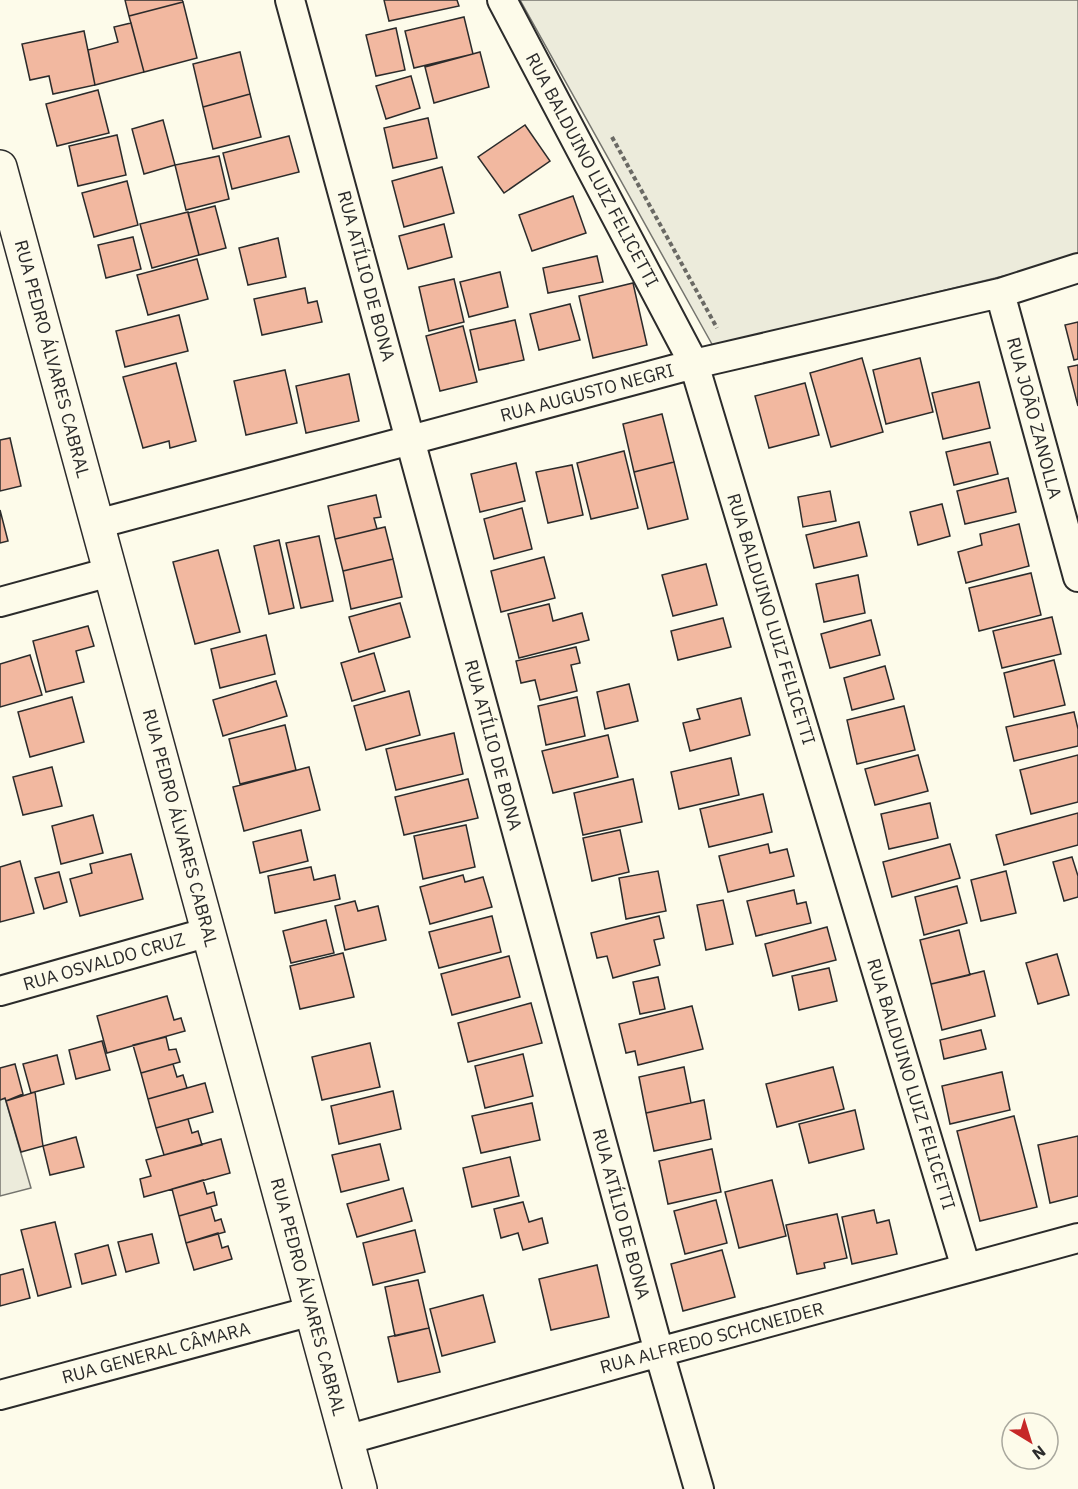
<svg xmlns="http://www.w3.org/2000/svg" width="1078" height="1489" viewBox="0 0 1078 1489" font-family="'IBM Plex Sans',sans-serif">
	<rect width="100%" height="100%" fill="#fdfbea"/>
	<!-- green -->
	<path fill="#ecebdb" stroke="#74746e" stroke-width="1.5" d="M 520,0 L 1078,0 L 1078,258 L 713,346 Z
		M 5,1098 L 31,1188 L 0,1196 L 0,1100 Z"/>
	<!-- building -->
	<path fill="#f2b8a0" stroke="#2b2b2b" stroke-width="1.5" d="M 125,0 L 182,0 L 183,2 L 129,16 Z
		M 384,0 L 457,0 L 459,6 L 389,21 Z
		M 183,2 L 197,58 L 144,72 L 129,16 Z
		M 464,17 L 473,54 L 414,68 L 405,31 Z
		M 131,23 L 144,72 L 95,85 L 88,50 L 118,42 L 114,27 Z
		M 396,28 L 405,70 L 376,76 L 366,35 Z
		M 84,31 L 95,85 L 53,94 L 49,76 L 30,80 L 22,44 Z
		M 240,52 L 250,94 L 203,107 L 193,64 Z
		M 480,52 L 489,87 L 434,103 L 425,67 Z
		M 411,76 L 420,108 L 386,119 L 376,86 Z
		M 98,90 L 109,133 L 57,146 L 46,104 Z
		M 250,94 L 261,137 L 213,149 L 203,107 Z
		M 428,118 L 437,158 L 393,168 L 384,128 Z
		M 163,120 L 175,165 L 144,174 L 132,129 Z
		M 525,125 L 550,161 L 504,193 L 478,157 Z
		M 117,135 L 126,175 L 78,186 L 69,146 Z
		M 289,136 L 299,172 L 232,189 L 223,153 Z
		M 219,156 L 229,199 L 186,210 L 175,165 Z
		M 442,167 L 454,213 L 404,227 L 392,181 Z
		M 127,181 L 138,225 L 94,237 L 82,193 Z
		M 573,196 L 586,233 L 532,251 L 519,215 Z
		M 215,206 L 226,248 L 199,255 L 188,213 Z
		M 188,212 L 199,255 L 152,268 L 140,224 Z
		M 444,224 L 452,257 L 408,269 L 399,236 Z
		M 133,237 L 141,269 L 106,278 L 98,245 Z
		M 278,238 L 286,277 L 248,285 L 239,248 Z
		M 597,256 L 603,282 L 548,293 L 543,268 Z
		M 197,259 L 208,299 L 148,315 L 137,275 Z
		M 500,272 L 508,307 L 469,317 L 460,282 Z
		M 454,279 L 464,322 L 429,331 L 419,287 Z
		M 633,283 L 647,345 L 593,358 L 579,296 Z
		M 305,288 L 308,303 L 317,301 L 322,322 L 262,335 L 254,299 Z
		M 570,304 L 580,340 L 539,350 L 530,314 Z
		M 179,315 L 188,351 L 125,367 L 116,331 Z
		M 515,320 L 524,360 L 479,370 L 470,330 Z
		M 1078,322 L 1078,359 L 1074,360 L 1065,325 Z
		M 463,326 L 477,382 L 440,391 L 426,336 Z
		M 862,358 L 883,432 L 831,447 L 810,373 Z
		M 920,358 L 933,412 L 886,424 L 873,370 Z
		M 176,363 L 196,441 L 170,448 L 169,441 L 143,448 L 123,377 Z
		M 1078,365 L 1078,406 L 1068,367 Z
		M 285,370 L 297,423 L 246,435 L 234,381 Z
		M 349,374 L 359,421 L 306,433 L 296,386 Z
		M 979,382 L 990,428 L 943,439 L 932,393 Z
		M 805,383 L 819,435 L 769,448 L 755,396 Z
		M 662,414 L 674,462 L 634,472 L 623,424 Z
		M 10,438 L 21,486 L 0,491 L 0,440 Z
		M 990,442 L 998,474 L 954,485 L 946,452 Z
		M 624,451 L 638,508 L 591,519 L 577,463 Z
		M 674,462 L 688,519 L 648,529 L 634,472 Z
		M 516,463 L 525,501 L 480,512 L 471,474 Z
		M 572,465 L 583,515 L 548,523 L 536,472 Z
		M 1008,478 L 1016,512 L 965,524 L 957,491 Z
		M 830,491 L 836,521 L 803,527 L 798,497 Z
		M 376,495 L 381,517 L 374,518 L 377,529 L 335,539 L 328,506 Z
		M 942,504 L 950,536 L 918,545 L 910,512 Z
		M 522,508 L 532,549 L 494,559 L 484,519 Z
		M 0,510 L 8,541 L 0,543 Z
		M 859,522 L 867,556 L 814,568 L 806,535 Z
		M 1019,524 L 1029,566 L 966,583 L 958,552 L 982,545 L 980,534 Z
		M 385,527 L 393,559 L 343,571 L 335,539 Z
		M 319,536 L 333,601 L 301,608 L 286,543 Z
		M 279,540 L 294,608 L 269,614 L 254,546 Z
		M 218,550 L 240,632 L 195,644 L 173,562 Z
		M 544,557 L 555,598 L 501,612 L 491,571 Z
		M 393,559 L 402,597 L 351,609 L 343,571 Z
		M 706,564 L 717,605 L 673,616 L 662,575 Z
		M 1031,573 L 1041,615 L 979,631 L 969,588 Z
		M 858,575 L 865,613 L 824,622 L 816,584 Z
		M 400,603 L 410,637 L 359,652 L 349,617 Z
		M 549,604 L 553,621 L 582,613 L 589,640 L 519,658 L 508,614 Z
		M 1052,617 L 1061,654 L 1002,668 L 993,631 Z
		M 723,618 L 731,647 L 678,660 L 671,631 Z
		M 871,620 L 880,655 L 830,668 L 821,634 Z
		M 88,626 L 94,646 L 76,651 L 84,682 L 46,692 L 33,641 Z
		M 266,635 L 275,674 L 220,688 L 211,649 Z
		M 576,647 L 580,663 L 571,665 L 577,691 L 540,700 L 535,680 L 521,683 L 516,661 Z
		M 374,653 L 385,691 L 352,701 L 341,663 Z
		M 30,655 L 42,695 L 0,707 L 0,664 Z
		M 1054,660 L 1065,705 L 1014,717 L 1004,673 Z
		M 885,666 L 894,699 L 852,710 L 844,678 Z
		M 276,681 L 287,716 L 223,736 L 213,700 Z
		M 629,684 L 638,721 L 605,729 L 597,692 Z
		M 409,691 L 420,735 L 366,750 L 354,706 Z
		M 72,697 L 84,742 L 30,757 L 18,712 Z
		M 577,697 L 585,736 L 546,745 L 538,706 Z
		M 741,698 L 750,735 L 690,751 L 683,723 L 700,719 L 697,709 Z
		M 904,706 L 915,750 L 857,764 L 847,720 Z
		M 1074,712 L 1078,729 L 1078,746 L 1014,761 L 1006,727 Z
		M 285,725 L 296,770 L 240,784 L 229,739 Z
		M 454,733 L 463,774 L 396,790 L 386,749 Z
		M 608,735 L 618,777 L 553,793 L 542,751 Z
		M 918,755 L 928,791 L 875,805 L 865,769 Z
		M 1078,755 L 1078,802 L 1031,814 L 1020,770 Z
		M 731,758 L 739,795 L 679,809 L 671,772 Z
		M 52,767 L 62,806 L 23,815 L 13,777 Z
		M 309,767 L 320,810 L 244,831 L 233,787 Z
		M 468,779 L 478,818 L 404,835 L 395,797 Z
		M 633,779 L 642,822 L 583,835 L 574,793 Z
		M 763,794 L 772,832 L 709,847 L 700,809 Z
		M 930,803 L 938,838 L 889,849 L 881,814 Z
		M 1078,813 L 1078,845 L 1004,865 L 996,835 Z
		M 93,815 L 103,853 L 61,864 L 52,826 Z
		M 466,825 L 475,867 L 423,879 L 414,836 Z
		M 301,830 L 308,861 L 260,873 L 253,842 Z
		M 620,830 L 629,872 L 592,881 L 583,838 Z
		M 768,844 L 770,853 L 787,849 L 794,876 L 728,892 L 719,856 Z
		M 950,844 L 960,878 L 892,897 L 883,862 Z
		M 131,854 L 143,899 L 80,916 L 70,879 L 92,873 L 90,864 Z
		M 1072,857 L 1078,876 L 1078,897 L 1064,901 L 1053,862 Z
		M 20,861 L 34,913 L 0,922 L 0,867 Z
		M 311,867 L 314,880 L 335,875 L 340,899 L 275,913 L 268,876 Z
		M 658,871 L 666,911 L 626,919 L 619,878 Z
		M 1006,871 L 1016,913 L 981,921 L 971,880 Z
		M 59,872 L 67,902 L 44,909 L 35,878 Z
		M 463,875 L 465,882 L 483,877 L 492,907 L 430,924 L 420,887 Z
		M 957,886 L 967,923 L 924,935 L 915,897 Z
		M 794,890 L 797,904 L 806,902 L 811,923 L 756,936 L 747,901 Z
		M 723,900 L 733,944 L 706,950 L 697,905 Z
		M 355,901 L 358,911 L 378,906 L 386,940 L 345,950 L 335,906 Z
		M 492,916 L 501,952 L 439,968 L 429,932 Z
		M 659,916 L 664,938 L 654,940 L 660,965 L 613,978 L 607,956 L 597,958 L 591,933 Z
		M 326,920 L 334,953 L 291,963 L 283,931 Z
		M 827,927 L 836,960 L 773,976 L 765,944 Z
		M 959,930 L 970,975 L 931,984 L 920,940 Z
		M 343,953 L 354,997 L 300,1009 L 290,966 Z
		M 1057,954 L 1069,995 L 1038,1004 L 1026,963 Z
		M 509,956 L 520,997 L 452,1015 L 441,974 Z
		M 829,968 L 837,1001 L 799,1010 L 792,976 Z
		M 984,971 L 995,1016 L 942,1030 L 931,984 Z
		M 658,977 L 665,1009 L 640,1014 L 633,982 Z
		M 167,996 L 174,1020 L 181,1018 L 185,1031 L 107,1053 L 97,1016 Z
		M 531,1003 L 542,1043 L 468,1062 L 458,1023 Z
		M 692,1006 L 703,1049 L 638,1065 L 635,1051 L 626,1053 L 619,1024 Z
		M 981,1030 L 986,1049 L 944,1059 L 940,1040 Z
		M 166,1037 L 169,1050 L 176,1049 L 180,1062 L 141,1073 L 133,1045 Z
		M 102,1041 L 110,1070 L 76,1079 L 69,1050 Z
		M 370,1043 L 380,1087 L 322,1100 L 312,1057 Z
		M 523,1054 L 533,1096 L 485,1108 L 475,1066 Z
		M 57,1055 L 64,1084 L 31,1093 L 23,1064 Z
		M 15,1064 L 23,1094 L 6,1101 L 5,1098 L 0,1100 L 0,1068 Z
		M 173,1064 L 177,1077 L 183,1075 L 187,1088 L 148,1099 L 141,1073 Z
		M 684,1067 L 691,1103 L 646,1113 L 639,1077 Z
		M 833,1067 L 844,1109 L 777,1127 L 766,1084 Z
		M 1002,1072 L 1010,1110 L 950,1124 L 942,1086 Z
		M 205,1083 L 213,1112 L 156,1128 L 148,1099 Z
		M 393,1091 L 401,1129 L 339,1144 L 331,1106 Z
		M 35,1092 L 43,1146 L 21,1152 L 6,1101 Z
		M 704,1100 L 711,1139 L 654,1151 L 646,1113 Z
		M 532,1103 L 540,1140 L 481,1153 L 472,1116 Z
		M 855,1110 L 864,1149 L 809,1163 L 799,1124 Z
		M 1014,1116 L 1037,1207 L 980,1221 L 957,1131 Z
		M 188,1119 L 192,1133 L 198,1131 L 202,1145 L 164,1155 L 156,1128 Z
		M 1078,1136 L 1078,1196 L 1050,1203 L 1038,1145 Z
		M 76,1137 L 84,1167 L 50,1175 L 43,1146 Z
		M 221,1139 L 230,1173 L 144,1197 L 140,1179 L 151,1176 L 146,1160 Z
		M 380,1144 L 389,1180 L 341,1192 L 332,1155 Z
		M 712,1149 L 721,1192 L 668,1204 L 659,1161 Z
		M 510,1157 L 519,1196 L 472,1207 L 463,1168 Z
		M 203,1180 L 207,1194 L 214,1192 L 217,1205 L 179,1216 L 172,1189 Z
		M 772,1180 L 786,1236 L 739,1248 L 725,1192 Z
		M 403,1188 L 412,1221 L 357,1237 L 347,1204 Z
		M 716,1200 L 727,1243 L 685,1254 L 674,1211 Z
		M 523,1202 L 529,1222 L 542,1218 L 548,1243 L 523,1250 L 518,1233 L 501,1238 L 494,1209 Z
		M 211,1207 L 215,1221 L 221,1219 L 225,1232 L 186,1243 L 179,1216 Z
		M 874,1210 L 877,1223 L 889,1220 L 897,1254 L 852,1264 L 842,1217 Z
		M 837,1214 L 847,1258 L 824,1263 L 825,1268 L 797,1274 L 786,1225 Z
		M 55,1222 L 71,1287 L 38,1296 L 21,1230 Z
		M 415,1230 L 425,1272 L 373,1285 L 363,1243 Z
		M 218,1233 L 222,1248 L 228,1246 L 232,1259 L 194,1270 L 186,1243 Z
		M 152,1234 L 159,1263 L 126,1272 L 118,1242 Z
		M 108,1245 L 116,1275 L 82,1284 L 75,1254 Z
		M 722,1250 L 735,1297 L 683,1311 L 671,1264 Z
		M 597,1265 L 609,1317 L 551,1330 L 539,1279 Z
		M 23,1269 L 30,1298 L 0,1306 L 0,1275 Z
		M 418,1280 L 429,1328 L 395,1336 L 385,1287 Z
		M 483,1295 L 495,1342 L 442,1356 L 430,1309 Z
		M 429,1328 L 440,1372 L 398,1382 L 388,1337 Z"/>
	<g fill="none" stroke-linecap="round" stroke-linejoin="round">
		<defs>
			<path id="street" d="M 290,0 L 659,1352 L 699,1489
				M 502,0 L 694,364 L 966,1268
				M 1000,293 L 1078,577
				M 97,524 L 694,364 L 1000,293 L 1078,268
				M 0,602 L 110,572
				M 0,991 L 209,932
				M 0,1395 L 312,1311
				M 346,1440 L 659,1352 L 1078,1238"/>
			<path id="secondary" d="M 0,167 L 360,1489"/>
		</defs>
		<!-- street casing -->
		<use href="#street" stroke="#2b2b2b" stroke-width="32"/>
		<!-- secondary casing -->
		<use href="#secondary" stroke="#2b2b2b" stroke-width="36"/>
		<!-- path -->
		<path stroke="#6a6964" stroke-width="4" stroke-dasharray="4.5 3" stroke-linecap="butt" d="M 612,137 L 717,328"/>
		<!-- street -->
		<use href="#street" stroke="#fdfbea" stroke-width="28"/>
		<!-- secondary -->
		<use href="#secondary" stroke="#fdfbea" stroke-width="33"/>
	</g>
	<g text-anchor="middle" stroke-width="4.5" stroke-linejoin="round" paint-order="stroke">
		<!-- street labels -->
		<g font-size="18" fill="#2b2b2b" stroke="#fdfbea">
			<text transform="translate(592 170) rotate(62)" y="6">RUA BALDUINO LUIZ FELICETTI</text>
			<text transform="translate(366 276) rotate(75)" y="6">RUA ATÍLIO DE BONA</text>
			<text transform="translate(52 359) rotate(75)" y="6">RUA PEDRO ÁLVARES CABRAL</text>
			<text transform="translate(587 393) rotate(-15)" y="6">RUA AUGUSTO NEGRI</text>
			<text transform="translate(1034 418) rotate(75)" y="6">RUA JOÃO ZANOLLA</text>
			<text transform="translate(771 619) rotate(73)" y="6">RUA BALDUINO LUIZ FELICETTI</text>
			<text transform="translate(493 745) rotate(75)" y="6">RUA ATÍLIO DE BONA</text>
			<text transform="translate(180 828) rotate(75)" y="6">RUA PEDRO ÁLVARES CABRAL</text>
			<text transform="translate(104 962) rotate(-16)" y="6">RUA OSVALDO CRUZ</text>
			<text transform="translate(911 1084) rotate(73)" y="6">RUA BALDUINO LUIZ FELICETTI</text>
			<text transform="translate(621 1214) rotate(75)" y="6">RUA ATÍLIO DE BONA</text>
			<text transform="translate(308 1297) rotate(75)" y="6">RUA PEDRO ÁLVARES CABRAL</text>
			<text transform="translate(712 1338) rotate(-15)" y="6">RUA ALFREDO SCHCNEIDER</text>
			<text transform="translate(156 1353) rotate(-15)" y="6">RUA GENERAL CÂMARA</text>
		</g>
	</g>
	<!-- north arrow -->
	<g transform="translate(1030 1441) rotate(142)"><circle r="28" fill="#fdfbea" stroke="#a9a89e" stroke-width="1.5"/>
	<path d="M0-4.5L10 22L0 15L-10 22Z" fill="#c62828"/>
	<text y="-9" font-size="16" font-weight="bold" text-anchor="middle" fill="#2b2b2b">N</text>
	</g>
</svg>
